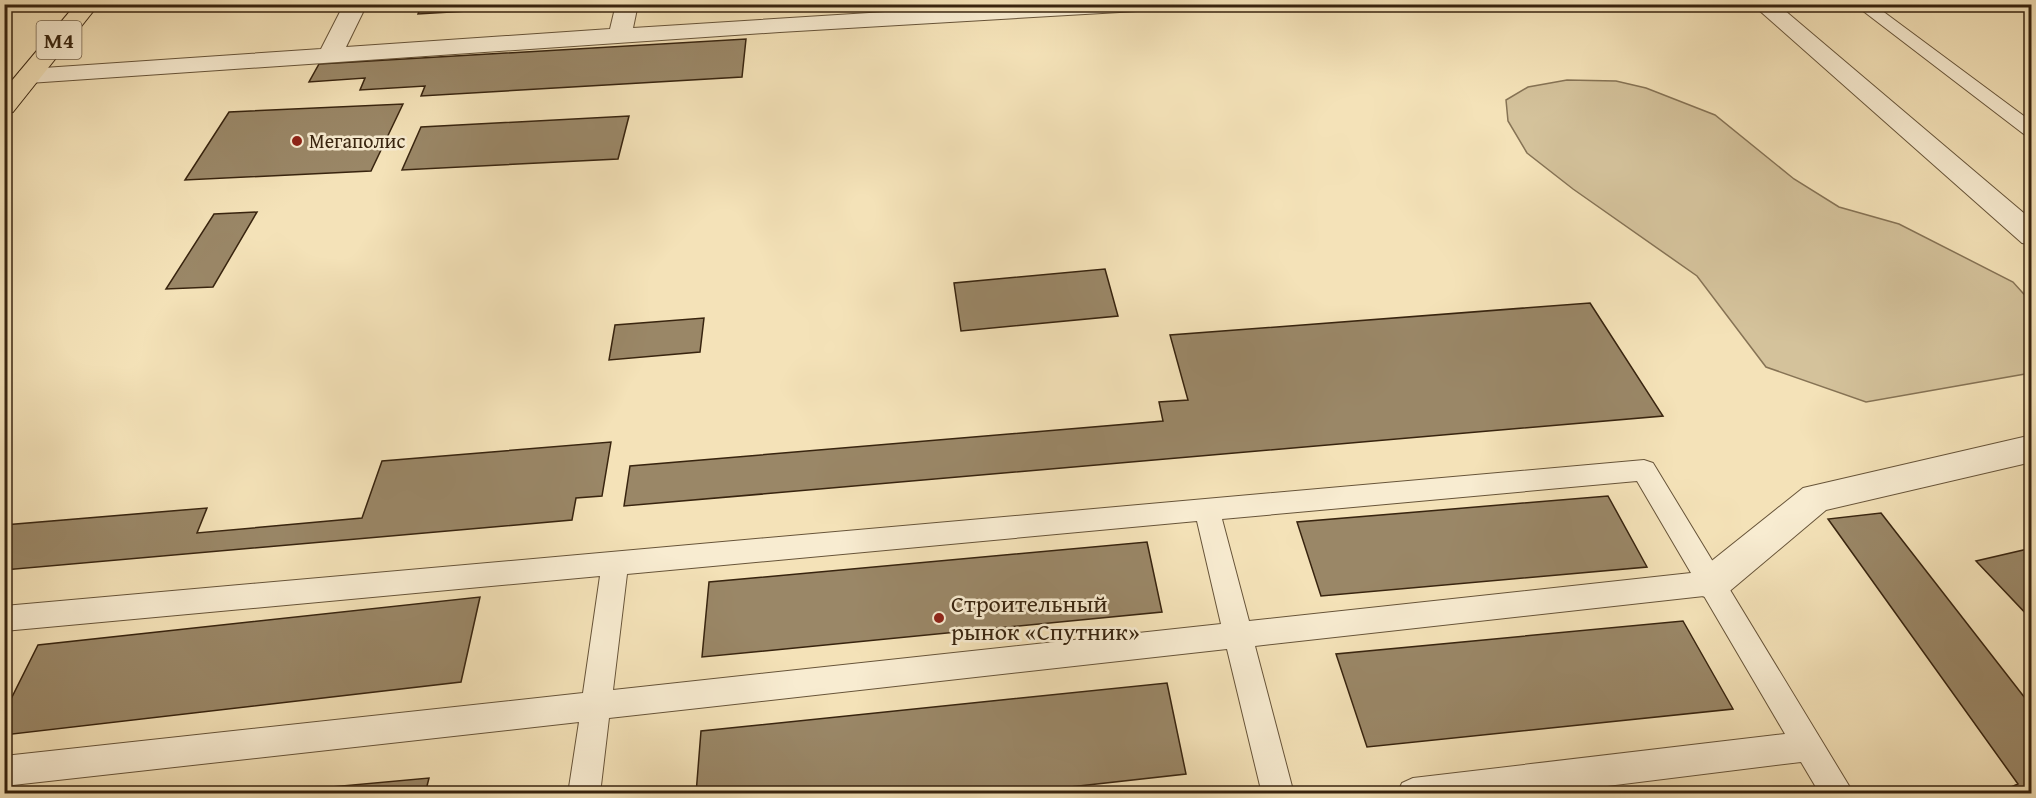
<svg xmlns="http://www.w3.org/2000/svg" width="2036" height="798" viewBox="0 0 2036 798" font-family="'Gentium Book Plus',serif">
	<rect width="100%" height="100%" fill="#f4e2b8"/>
	<filter id="stains"><feTurbulence type="fractalNoise" baseFrequency=".00333" numOctaves="4"/><feColorMatrix values="0 0 0 0 .2 0 0 0 0 .09 0 0 0 0 .02 0 0 0 .5 -.17"/></filter>
	<radialGradient id="worn" r=".72"><stop offset=".6" stop-color="#630" stop-opacity="0"/><stop offset="1" stop-color="#630" stop-opacity=".3"/></radialGradient>
	<!-- green -->
	<path fill="#d4c29b" stroke="#867355" stroke-width="1.5" d="M 1567,80 L 1616,81 L 1646,88 L 1715,115 L 1794,179 L 1839,207 L 1899,224 L 2013,282 L 2031,302 L 2031,368 L 2025,374 L 1866,402 L 1766,367 L 1697,276 L 1573,189 L 1527,153 L 1508,121 L 1506,100 L 1528,87 Z"/>
	<!-- building -->
	<path fill="#9a8767" stroke="#38240f" stroke-width="1.5" d="M 422,4 L 586,4 L 418,14 Z
		M 746,39 L 742,77 L 421,96 L 425,86 L 360,90 L 365,78 L 309,82 L 319,64 Z
		M 403,104 L 371,171 L 185,180 L 229,112 Z
		M 629,116 L 618,159 L 402,170 L 421,127 Z
		M 257,212 L 213,287 L 166,289 L 214,214 Z
		M 1105,269 L 1118,316 L 961,331 L 954,283 Z
		M 1590,303 L 1663,416 L 624,506 L 630,466 L 1163,421 L 1159,402 L 1188,400 L 1170,335 Z
		M 704,318 L 700,352 L 609,360 L 615,325 Z
		M 611,442 L 602,496 L 576,498 L 572,520 L 4,570 L 4,525 L 207,508 L 197,533 L 362,518 L 382,461 Z
		M 1608,496 L 1647,567 L 1321,596 L 1297,522 Z
		M 1881,513 L 2032,707 L 2032,794 L 1995,794 L 2018,784 L 1828,519 Z
		M 1147,542 L 1162,612 L 702,657 L 709,582 Z
		M 2032,548 L 2032,620 L 1976,561 Z
		M 480,597 L 461,682 L 4,735 L 4,713 L 38,645 Z
		M 1683,621 L 1733,709 L 1367,747 L 1336,654 Z
		M 1167,683 L 1186,774 L 1006,794 L 696,794 L 701,731 Z
		M 429,778 L 425,794 L 253,794 Z
		M 1783,788 L 1786,794 L 1732,794 Z"/>
	<g fill="none" stroke-linecap="round" stroke-linejoin="round">
		<defs>
			<path id="service" d="M 1854,4 L 1873,4 L 2032,122 L 2032,137 L 2025,135 Z
				M 1644,460 L 1653,463 L 1854,794 L 1820,794 L 1801,762 L 1543,794 L 1397,794 L 1402,783 L 1413,778 L 1785,734 L 1704,596 L 1255,646 L 1294,794 L 1262,794 L 1227,649 L 609,718 L 600,794 L 568,794 L 579,722 L 4,786 L 4,756 L 583,693 L 600,576 L 4,631 L 4,606 ZM 1637,481 L 1691,573 L 1249,621 L 1222,519 ZM 1197,521 L 1221,624 L 613,690 L 627,574 Z"/>
			<path id="minor" d="M 344,4 L 367,4 L 346,47 L 610,29 L 616,4 L 638,4 L 633,28 L 1012,4 L 1148,4 L 1145,9 L 1137,11 L 780,32 L 29,83 L 20,81 L 17,76 L 20,71 L 29,69 L 321,49 Z
				M 1752,4 L 1777,4 L 2032,220 L 2032,245 L 2022,243 Z
				M 2032,435 L 2032,462 L 1826,510 L 1725,595 L 1712,599 L 1699,595 L 1693,583 L 1699,571 L 1803,488 Z"/>
			<path id="trunk" d="M 76,4 L 99,4 L 13,112 L 4,114 L 4,90 Z"/>
		</defs>
		<!-- service casing -->
		<use href="#service" stroke="#675439" stroke-width="2"/>
		<!-- minor casing -->
		<use href="#minor" stroke="#675439" stroke-width="2"/>
		<!-- trunk casing -->
		<use href="#trunk" stroke="#38240f" stroke-width="2"/>
		<!-- service -->
		<use href="#service" fill="#f8ecd1" fill-rule="evenodd"/>
		<!-- minor -->
		<use href="#minor" fill="#f8ecd1" fill-rule="evenodd"/>
		<!-- trunk -->
		<use href="#trunk" fill="#f4e2b8" fill-rule="evenodd"/>
	</g>
	<!-- markers -->
	<g fill="#8f2418" stroke="#f8ecd1" stroke-width="2">
		<circle cx="297" cy="141" r="6"/>
		<circle cx="939" cy="618" r="6"/>
	</g>
	<g text-anchor="middle" stroke-width="5" stroke-linejoin="round" paint-order="stroke">
		<!-- far-poi labels -->
		<g font-size="20" fill="#38240f" stroke="#f8ecd1" text-anchor="start">
			<text x="309" y="148">Мегаполис</text>
		</g>
		<!-- shield labels -->
		<rect fill="#f8ecd1" stroke="#726049" stroke-width="1.5" x="36.5" y="21" width="45" height="38" rx="4.5"/>
		<g font-size="22" font-weight="bold" fill="#38240f">
			<text x="59" y="48">M4</text>
		</g>
		<!-- poi labels -->
		<g font-size="24" fill="#38240f" stroke="#f8ecd1" text-anchor="start">
			<text x="951" y="612">Строительный<tspan x="951" dy="28">рынок «Спутник»</tspan></text>
		</g>
	</g>
	<!-- margin -->
	<rect width="2036" height="798" fill="none" stroke="#f4e2b8" stroke-width="24"/>
	<rect x="6" y="6" width="2024" height="786" fill="none" stroke="#38240f" stroke-width="3"/>
	<rect x="12" y="12" width="2012" height="774" fill="none" stroke="#38240f" stroke-width="1.5"/>
	<rect width="100%" height="100%" filter="url(#stains)"/>
	<rect width="100%" height="100%" fill="url(#worn)"/>
</svg>
